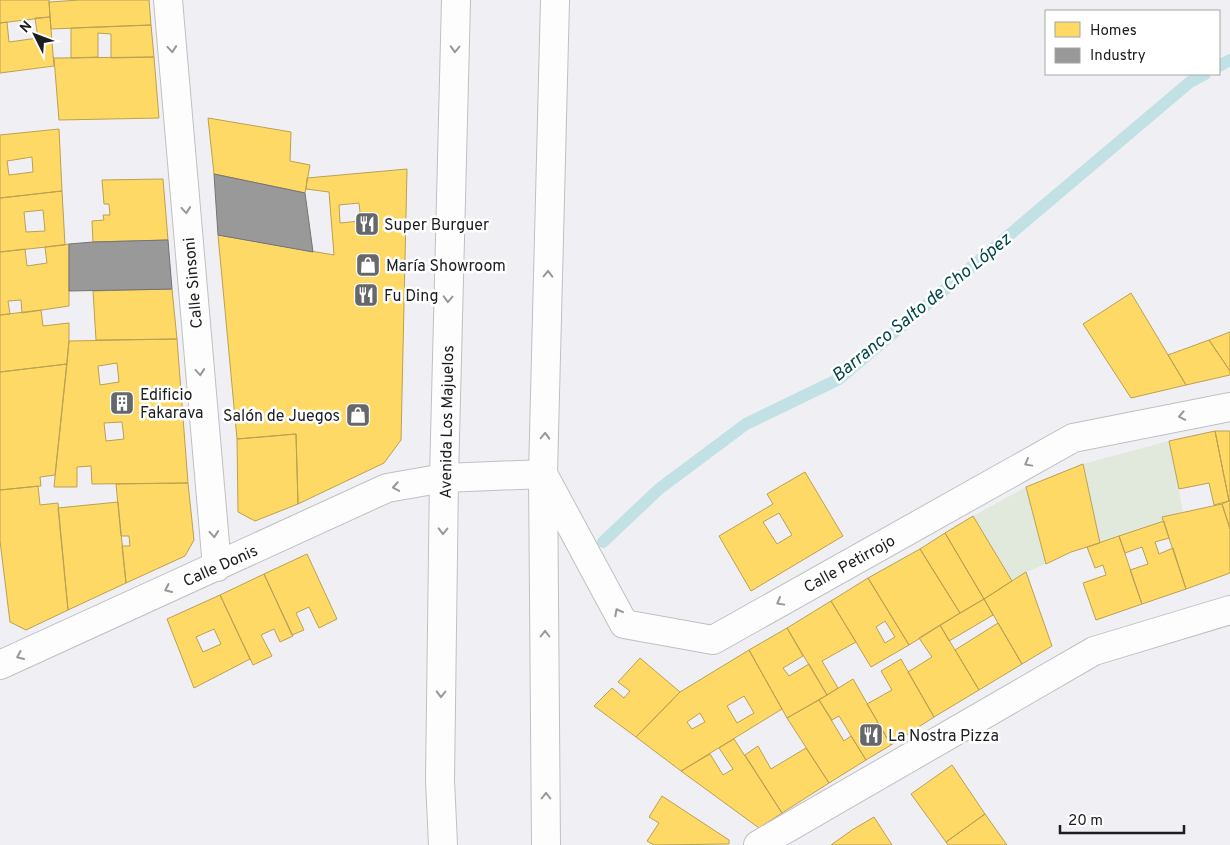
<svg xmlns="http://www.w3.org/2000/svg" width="1230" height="845" viewBox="0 0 1230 845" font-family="Overpass,sans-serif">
	<rect width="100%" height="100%" fill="#f0f0f4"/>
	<!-- green -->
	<path fill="#e1e8dc" d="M 1169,441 L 1183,512 L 1162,517 L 1164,521 L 1100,543 L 1083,464 Z
		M 1026,487 L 1046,564 L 1027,572 L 1012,581 L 973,516 Z"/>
	<!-- homes -->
	<path fill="#ffd966" stroke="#bba151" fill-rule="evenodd" d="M 0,0 L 49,0 L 50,17 L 0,23 Z
		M 80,0 L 149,0 L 151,25 L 51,29 L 49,2 Z
		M 50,17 L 54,66 L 0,73 L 0,23 L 7,22 L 9,42 L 38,38 L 35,18 Z
		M 151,25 L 154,57 L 111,58 L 111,34 L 98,33 L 98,57 L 71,58 L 71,28 Z
		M 154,57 L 159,118 L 59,120 L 54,58 Z
		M 208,118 L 291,132 L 290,161 L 310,165 L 305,193 L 214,174 Z
		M 59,129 L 62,191 L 0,198 L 0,135 ZM 32,157 L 33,172 L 9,175 L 7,161 Z
		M 407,169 L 401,440 L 384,463 L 298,504 L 296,434 L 237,439 L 218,235 L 334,255 L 329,192 L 306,189 L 307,178 ZM 359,203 L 361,221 L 340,223 L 339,205 Z
		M 163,179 L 168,240 L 93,242 L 92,221 L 104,220 L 103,215 L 110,215 L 109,204 L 104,204 L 102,180 Z
		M 62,191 L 65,245 L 0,252 L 0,198 ZM 43,210 L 45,231 L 26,232 L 24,212 Z
		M 69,244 L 69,306 L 22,313 L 21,300 L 8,301 L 10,314 L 0,315 L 0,252 L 25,249 L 27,266 L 47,263 L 45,247 Z
		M 172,289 L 177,339 L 96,340 L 93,291 Z
		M 1131,293 L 1146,318 L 1186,385 L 1131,398 L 1083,324 Z
		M 41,310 L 43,326 L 69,323 L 69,341 L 67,364 L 0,372 L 0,315 Z
		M 1230,332 L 1230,371 L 1209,340 Z
		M 177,339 L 188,483 L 92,484 L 91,466 L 77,467 L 77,487 L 54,487 L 69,341 ZM 117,363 L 119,382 L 100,385 L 98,366 ZM 122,422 L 124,439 L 106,441 L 104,423 Z
		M 1209,340 L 1230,371 L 1230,375 L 1186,385 L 1168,355 Z
		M 67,364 L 55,475 L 40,477 L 41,486 L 0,490 L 0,372 Z
		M 1215,431 L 1230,431 L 1230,501 L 1229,501 Z
		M 1215,431 L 1229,501 L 1214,505 L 1209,483 L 1179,489 L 1169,441 Z
		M 296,434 L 298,504 L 255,521 L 238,512 L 237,439 Z
		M 1083,464 L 1100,543 L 1071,552 L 1046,564 L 1026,487 Z
		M 805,472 L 843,536 L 751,591 L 719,536 L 773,504 L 767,494 ZM 779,513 L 792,535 L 777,544 L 763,522 Z
		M 188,483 L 194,540 L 185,556 L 126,583 L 122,546 L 130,546 L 129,536 L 121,536 L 116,484 Z
		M 38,486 L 40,505 L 58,503 L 68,610 L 26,630 L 10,622 L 0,541 L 0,490 Z
		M 1229,501 L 1230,501 L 1230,529 L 1222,504 Z
		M 118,502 L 126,583 L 68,610 L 58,508 Z
		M 1222,504 L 1230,529 L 1230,573 L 1186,589 L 1162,517 Z
		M 973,516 L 1012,581 L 984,599 L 945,533 Z
		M 1164,521 L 1169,538 L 1155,542 L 1159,554 L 1173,548 L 1186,589 L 1142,604 L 1130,570 L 1148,564 L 1142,547 L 1125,553 L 1119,536 Z
		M 945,533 L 984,599 L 960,613 L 920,549 Z
		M 1119,536 L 1142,604 L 1096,620 L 1083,583 L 1106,575 L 1103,565 L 1095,568 L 1087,547 Z
		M 920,549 L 960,613 L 909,645 L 868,578 Z
		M 307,554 L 337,619 L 319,628 L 309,607 L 296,613 L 304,630 L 292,635 L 264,574 Z
		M 1026,572 L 1052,646 L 1022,664 L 984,599 Z
		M 264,574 L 293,636 L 280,642 L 274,629 L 261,635 L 272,656 L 253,665 L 220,595 Z
		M 868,578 L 909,645 L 871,667 L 831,601 ZM 885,621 L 895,637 L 885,643 L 876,627 Z
		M 220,595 L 250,659 L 194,688 L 167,619 ZM 214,629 L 221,644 L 203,652 L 196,637 Z
		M 984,599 L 993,615 L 949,641 L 940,625 Z
		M 831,601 L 856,642 L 822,661 L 838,688 L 827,695 L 787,628 Z
		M 998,623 L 1022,664 L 979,690 L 955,650 Z
		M 940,625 L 979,690 L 934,717 L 908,672 L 932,657 L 919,638 Z
		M 787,628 L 803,656 L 783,668 L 789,676 L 809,664 L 827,695 L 787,718 L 749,650 Z
		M 749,650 L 782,709 L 681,771 L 636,737 L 680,692 ZM 744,696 L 754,713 L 737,723 L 727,706 ZM 700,713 L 705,722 L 692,729 L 687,722 Z
		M 640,658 L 680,692 L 636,737 L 594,706 L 612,688 L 624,698 L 630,691 L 618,682 Z
		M 901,659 L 934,717 L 891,745 L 867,704 L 892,690 L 881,671 Z
		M 853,679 L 891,745 L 866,760 L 839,716 L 832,720 L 819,700 Z
		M 819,700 L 844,741 L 851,736 L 866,760 L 829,783 L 787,718 Z
		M 734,739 L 782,813 L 759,828 L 681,771 L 710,754 L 723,775 L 733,769 L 719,748 Z
		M 758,746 L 771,769 L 806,748 L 829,783 L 782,813 L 745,755 Z
		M 952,765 L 985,814 L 946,842 L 911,794 Z
		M 662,796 L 729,840 L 729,844 L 654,845 L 647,841 L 659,823 L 649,817 Z
		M 985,814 L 1007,845 L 948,845 L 946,842 Z
		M 874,817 L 892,845 L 831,845 L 852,830 Z"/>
	<!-- industry -->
	<path fill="#999" stroke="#747474" d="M 214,174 L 305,193 L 313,252 L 218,235 Z
		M 168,240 L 172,289 L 69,291 L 69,244 L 93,242 Z"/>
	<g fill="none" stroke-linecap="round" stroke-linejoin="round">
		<!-- stream -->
		<path stroke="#c1e1e4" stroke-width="12" d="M 1219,66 L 1230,60
			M 603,542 L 659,489 L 746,424 L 839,379 L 1190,82 L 1205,74"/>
		<defs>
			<path id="street" d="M 168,0 L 217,567
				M 543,474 L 624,624 L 713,640 L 1073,438 L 1230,407
				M 0,665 L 387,488 L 444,478
				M 758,845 L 1094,651 L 1230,610"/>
			<path id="secondary" d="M 444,478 L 543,474
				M 443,845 L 440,780 L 444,478 L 456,0
				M 546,845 L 543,474 L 555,0"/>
		</defs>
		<!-- street casing -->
		<use href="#street" stroke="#bfc0c2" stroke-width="30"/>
		<!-- secondary casing -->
		<use href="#secondary" stroke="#bfc0c2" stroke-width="30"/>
		<!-- street -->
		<use href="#street" stroke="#fdfdfd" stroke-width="28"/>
		<!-- secondary -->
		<use href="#secondary" stroke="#fdfdfd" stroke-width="28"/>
	</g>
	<!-- one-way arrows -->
	<defs><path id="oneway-chevron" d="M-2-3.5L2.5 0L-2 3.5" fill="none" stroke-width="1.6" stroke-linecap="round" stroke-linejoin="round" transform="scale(1.25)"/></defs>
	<g stroke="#989899">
		<use href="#oneway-chevron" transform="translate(172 49) rotate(85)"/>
		<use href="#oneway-chevron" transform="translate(455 49) rotate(92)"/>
		<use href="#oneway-chevron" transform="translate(186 210) rotate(85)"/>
		<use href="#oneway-chevron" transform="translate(548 274) rotate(-89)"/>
		<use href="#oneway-chevron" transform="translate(448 299) rotate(92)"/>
		<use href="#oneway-chevron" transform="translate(200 372) rotate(85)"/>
		<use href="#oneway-chevron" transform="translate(1182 416) rotate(169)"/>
		<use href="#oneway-chevron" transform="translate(545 436) rotate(-88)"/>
		<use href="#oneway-chevron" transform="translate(1028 463) rotate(151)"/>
		<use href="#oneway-chevron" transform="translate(396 487) rotate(170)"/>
		<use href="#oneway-chevron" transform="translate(443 531) rotate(91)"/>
		<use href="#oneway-chevron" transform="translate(214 534) rotate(85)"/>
		<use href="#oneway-chevron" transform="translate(168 589) rotate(156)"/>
		<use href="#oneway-chevron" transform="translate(780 602) rotate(151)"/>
		<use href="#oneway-chevron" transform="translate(618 612) rotate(-118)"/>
		<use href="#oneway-chevron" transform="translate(545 634) rotate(-90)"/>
		<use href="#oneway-chevron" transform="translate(20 656) rotate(156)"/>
		<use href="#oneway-chevron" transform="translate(441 694) rotate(91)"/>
		<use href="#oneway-chevron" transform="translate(546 796) rotate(-90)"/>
	</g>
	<!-- icons -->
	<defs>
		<symbol id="restaurant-square" viewBox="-11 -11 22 22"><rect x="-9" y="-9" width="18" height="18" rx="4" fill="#66676a" stroke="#fff"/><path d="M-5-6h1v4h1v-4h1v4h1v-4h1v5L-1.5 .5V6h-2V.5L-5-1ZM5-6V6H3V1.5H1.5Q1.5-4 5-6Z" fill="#fff"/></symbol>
		<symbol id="shop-square" viewBox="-11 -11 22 22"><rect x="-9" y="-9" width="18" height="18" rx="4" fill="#66676a" stroke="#fff"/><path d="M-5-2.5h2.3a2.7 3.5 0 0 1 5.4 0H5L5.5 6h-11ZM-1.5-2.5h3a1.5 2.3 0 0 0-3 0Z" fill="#fff"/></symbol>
		<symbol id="building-square" viewBox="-11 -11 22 22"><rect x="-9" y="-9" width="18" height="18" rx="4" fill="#66676a" stroke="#fff"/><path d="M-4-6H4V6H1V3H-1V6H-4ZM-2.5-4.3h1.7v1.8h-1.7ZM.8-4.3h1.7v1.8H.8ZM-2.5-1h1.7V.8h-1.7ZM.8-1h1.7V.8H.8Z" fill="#fff"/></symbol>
	</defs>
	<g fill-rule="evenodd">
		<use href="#restaurant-square" x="353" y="210" width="28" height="28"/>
		<use href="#shop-square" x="354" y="251" width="28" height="28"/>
		<use href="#restaurant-square" x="352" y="281" width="28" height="28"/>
		<use href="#building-square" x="108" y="389" width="28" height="28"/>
		<use href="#shop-square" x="344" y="401" width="28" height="28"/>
		<use href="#restaurant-square" x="857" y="721" width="28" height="28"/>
	</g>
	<g text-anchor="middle" stroke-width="5" stroke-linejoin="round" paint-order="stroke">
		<!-- poi labels -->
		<g font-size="16" fill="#1c1d1f" stroke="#fff" text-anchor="start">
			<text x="384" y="230">Super Burguer</text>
			<text x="386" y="271">María Showroom</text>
			<text x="384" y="301">Fu Ding</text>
			<text x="140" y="400">Edificio<tspan x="140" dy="18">Fakarava</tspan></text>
			<text x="340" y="421" text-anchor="end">Salón de Juegos</text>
			<text x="888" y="741">La Nostra Pizza</text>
		</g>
		<!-- street labels -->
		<g font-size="16" fill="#1c1d1f" stroke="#fff">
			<text transform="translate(192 283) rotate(-95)" y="6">Calle Sinsoni</text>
			<text transform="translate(446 422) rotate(-89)" y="6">Avenida Los Majuelos</text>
			<text transform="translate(849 563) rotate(-29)" y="6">Calle Petirrojo</text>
			<text transform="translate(220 565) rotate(-24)" y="6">Calle Donis</text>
		</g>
		<!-- water labels -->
		<g font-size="18" font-style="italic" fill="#004549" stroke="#fff">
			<text transform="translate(921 307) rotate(-39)" y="6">Barranco Salto de Cho López</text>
		</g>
	</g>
	<!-- legend -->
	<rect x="1045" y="10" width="175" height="65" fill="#ffffff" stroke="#a4a5a5"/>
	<rect x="1055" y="22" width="25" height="15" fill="#ffd966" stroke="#a4a5a5"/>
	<text x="1090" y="35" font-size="15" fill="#1c1d1f">Homes</text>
	<rect x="1055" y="48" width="25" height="15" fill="#999999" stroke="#a4a5a5"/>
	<text x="1090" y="60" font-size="15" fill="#1c1d1f">Industry</text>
	<!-- north arrow -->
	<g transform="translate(35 35) rotate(312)" stroke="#ffffff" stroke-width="4" paint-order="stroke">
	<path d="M0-4L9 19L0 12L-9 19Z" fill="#1c1d1f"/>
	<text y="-8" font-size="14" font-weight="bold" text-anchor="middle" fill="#1c1d1f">N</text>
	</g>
	<!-- scale -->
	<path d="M1060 825v8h124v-8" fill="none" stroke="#1c1d1f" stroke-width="2.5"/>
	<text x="1068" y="825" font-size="15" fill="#1c1d1f" stroke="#ffffff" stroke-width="4" paint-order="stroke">20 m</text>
</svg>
